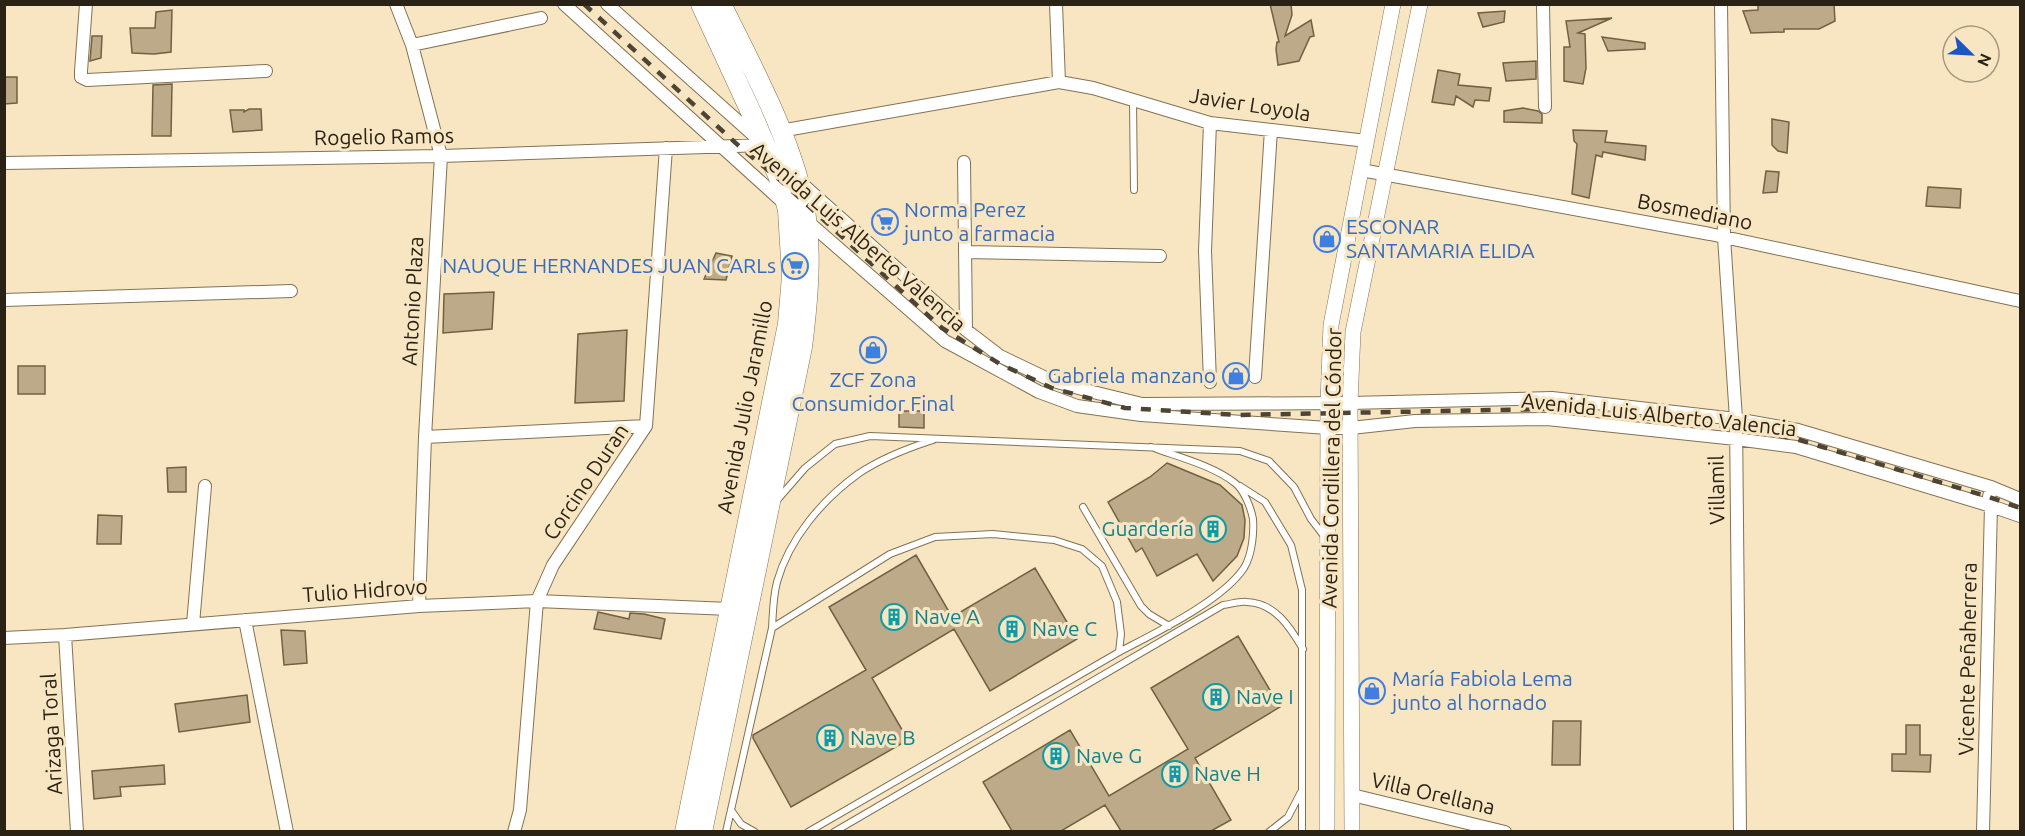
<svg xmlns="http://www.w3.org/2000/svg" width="2025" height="836" viewBox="0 0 2025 836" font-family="Ubuntu,sans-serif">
	<rect width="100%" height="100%" fill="#f8e6c3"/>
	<!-- building -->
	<path fill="#bcaa89" stroke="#716142" stroke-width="1.5" d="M 1270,4 L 1291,4 L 1292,15 L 1285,36 L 1311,20 L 1314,36 L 1310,37 L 1299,61 L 1278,65 L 1276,49 L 1277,42 L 1279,42 Z
		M 1758,4 L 1834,4 L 1835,21 L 1819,29 L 1784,29 L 1784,32 L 1751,33 L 1743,11 L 1758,10 Z
		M 172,10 L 171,52 L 154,54 L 132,53 L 130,28 L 155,28 L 156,12 Z
		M 1505,11 L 1504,22 L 1483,27 L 1478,13 Z
		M 1612,18 L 1578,33 L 1585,34 L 1586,68 L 1583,84 L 1564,81 L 1564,47 L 1570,47 L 1566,21 Z
		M 92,36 L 102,36 L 101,58 L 90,61 Z
		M 1602,37 L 1645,43 L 1645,49 L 1608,51 Z
		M 1536,61 L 1536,79 L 1506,81 L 1503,63 Z
		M 1438,70 L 1460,74 L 1458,85 L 1491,88 L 1489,101 L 1475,100 L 1473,107 L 1456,96 L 1454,105 L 1432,102 Z
		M 4,77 L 17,77 L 17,103 L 4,104 Z
		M 172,84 L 171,136 L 152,136 L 153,85 Z
		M 1523,108 L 1538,111 L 1542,114 L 1542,123 L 1504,122 L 1504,111 Z
		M 249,109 L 261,109 L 262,130 L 233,132 L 230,110 L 244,110 L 244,112 Z
		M 1772,119 L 1789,122 L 1787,153 L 1778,151 L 1772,145 Z
		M 1573,130 L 1607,131 L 1605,142 L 1646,146 L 1645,160 L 1603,152 L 1602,157 L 1596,155 L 1589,198 L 1572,194 L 1577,144 L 1574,141 Z
		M 1766,171 L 1779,172 L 1777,192 L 1763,193 Z
		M 1928,187 L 1961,189 L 1960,208 L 1926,206 Z
		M 716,253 L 732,256 L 726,280 L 704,279 Z
		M 494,292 L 492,329 L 443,333 L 444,294 Z
		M 627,330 L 624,401 L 575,403 L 578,334 Z
		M 18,366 L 45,366 L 45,394 L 18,394 Z
		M 899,411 L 924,411 L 924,428 L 899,427 Z
		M 1167,463 L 1220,485 L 1242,505 L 1245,520 L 1244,538 L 1237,556 L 1213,581 L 1197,554 L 1157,576 L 1142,548 L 1136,552 L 1108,502 L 1150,477 Z
		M 186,467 L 186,492 L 168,492 L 167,468 Z
		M 98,515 L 122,516 L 121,544 L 97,544 Z
		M 916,555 L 952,617 L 1035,568 L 1077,639 L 990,691 L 954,629 L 872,678 L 908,740 L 791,807 L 753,738 L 753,735 L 866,670 L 829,607 Z
		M 598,612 L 629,619 L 630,613 L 644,614 L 665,619 L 661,639 L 594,629 Z
		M 281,630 L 305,631 L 307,663 L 284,665 Z
		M 1238,636 L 1280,707 L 1195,758 L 1231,820 L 1211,831 L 1121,831 L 1105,805 L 1061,831 L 1012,831 L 983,782 L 1070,730 L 1109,796 L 1188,749 L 1151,688 Z
		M 247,695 L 250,722 L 179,732 L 175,704 Z
		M 1553,721 L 1581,721 L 1580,765 L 1552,765 Z
		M 1906,725 L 1920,725 L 1920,755 L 1931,755 L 1930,772 L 1892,771 L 1892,754 L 1906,754 Z
		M 164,765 L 165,784 L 120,787 L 121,796 L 94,799 L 92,771 Z"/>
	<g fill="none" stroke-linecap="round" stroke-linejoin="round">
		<defs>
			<path id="service" d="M 1133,101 L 1134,190
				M 1240,486 L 1265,502 L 1291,545 L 1302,590 L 1302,832
				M 778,499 L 805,468 L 835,444 L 870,436 L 1240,451 L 1269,461 L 1294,487 L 1311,519 L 1324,536
				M 1083,507 L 1141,606 L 1149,614 L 1169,626
				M 772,628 C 773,613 773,597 777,582 C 789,539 822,500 858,474 C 880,459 908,448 933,440
				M 731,810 L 741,824 L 755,832
				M 726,832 L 772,628 L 890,554 L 935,537 L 993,534 L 1054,540 L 1082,549 L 1102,566 L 1117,602 L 1121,634 L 1119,652
				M 808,832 L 1119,652 C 1155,633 1222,601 1244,568 C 1252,555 1254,534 1253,519 C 1251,508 1244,490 1235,483 C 1212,465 1178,457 1151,447
				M 834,832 L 1223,605 C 1231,604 1240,601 1247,602 C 1275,603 1290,627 1303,649
				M 1269,832 L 1288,817 L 1301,792"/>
			<path id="minor" d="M 86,4 L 81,71 L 81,77 L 87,80 L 266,71
				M 396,4 L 412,45 L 441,156 L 425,437 L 419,606
				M 564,4 L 785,204
				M 607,4 L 759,140
				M 1056,4 L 1059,82
				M 1543,4 L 1545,107
				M 1721,4 L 1724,237 L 1736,419 L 1740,832
				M 412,45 L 541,18
				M 780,131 L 1059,82 L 1093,88 L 1210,123 L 1367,141
				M 964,162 L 966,330
				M 4,163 L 441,156 L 765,145
				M 1361,170 L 1710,234 L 2020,301
				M 800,182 L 966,330 L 1000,356 L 1050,380 L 1093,392 L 1142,404 L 1350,403 L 1552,398 L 1736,419 L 1798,430 L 1991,487 L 2020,499
				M 806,220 L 945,341 L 1039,392 L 1077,406 L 1141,415 L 1328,428 L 1351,428 L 1415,421 L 1547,419 L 1736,439 L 1796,447 L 1991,506 L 2020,516
				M 965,252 L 1160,256
				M 4,300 L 291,291
				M 1255,377 L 1271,130
				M 1210,382 L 1205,251 L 1210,123
				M 425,437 L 646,426
				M 245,620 L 287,832
				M 193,624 L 205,486
				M 65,635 L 77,832
				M 4,638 L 65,635 L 419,606 L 537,601 L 730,609
				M 1352,795 L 1505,832
				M 514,832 L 520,810 L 537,601 L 553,565 L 646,426 L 666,148
				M 1983,832 L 1991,506 L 1989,497 L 1991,487"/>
			<path id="tertiary" d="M 1327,832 L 1328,402 L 1331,325 L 1393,4
				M 1352,832 L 1350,403 L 1353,332 L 1420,4"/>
			<path id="primary" d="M 685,832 L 788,324 L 792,276 L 788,210 L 780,180 L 751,112 L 701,4
				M 702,832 L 802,347 C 808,299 813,247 803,200 C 789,134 751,65 721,4"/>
		</defs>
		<!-- service casing -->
		<use href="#service" stroke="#827253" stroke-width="8"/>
		<!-- minor casing -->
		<use href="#minor" stroke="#827253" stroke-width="14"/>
		<!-- tertiary casing -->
		<use href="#tertiary" stroke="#827253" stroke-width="16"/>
		<!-- primary casing -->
		<use href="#primary" stroke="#827253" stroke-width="21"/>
		<!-- service -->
		<use href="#service" stroke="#fff" stroke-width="6"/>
		<!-- minor -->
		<use href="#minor" stroke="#fff" stroke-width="12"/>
		<!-- tertiary -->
		<use href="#tertiary" stroke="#fff" stroke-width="15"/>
		<!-- primary -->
		<use href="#primary" stroke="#fff" stroke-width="20"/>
		<!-- rail -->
		<path stroke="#4d4433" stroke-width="4.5" stroke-dasharray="10 10" stroke-linecap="butt" d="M 584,4 L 740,147 L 780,180 L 942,328 L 1000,364 L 1052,388 L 1125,408 L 1237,415 L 1546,409 L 1736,427 L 1796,439 L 1989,497 L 2020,508"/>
	</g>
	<!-- icons -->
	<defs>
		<symbol id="supermarket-ring" viewBox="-11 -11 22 22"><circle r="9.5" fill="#f8e6c3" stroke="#3f7fe0" stroke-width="1.5"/><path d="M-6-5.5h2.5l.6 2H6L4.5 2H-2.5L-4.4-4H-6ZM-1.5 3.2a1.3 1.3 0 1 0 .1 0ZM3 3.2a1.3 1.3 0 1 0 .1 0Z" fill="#3f7fe0"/></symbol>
		<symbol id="shop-ring" viewBox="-11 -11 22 22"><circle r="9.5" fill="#f8e6c3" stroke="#3f7fe0" stroke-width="1.5"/><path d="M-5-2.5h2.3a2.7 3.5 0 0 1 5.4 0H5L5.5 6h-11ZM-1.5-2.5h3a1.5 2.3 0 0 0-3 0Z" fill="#3f7fe0"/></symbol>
		<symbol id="building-ring" viewBox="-11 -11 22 22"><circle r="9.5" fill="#f8e6c3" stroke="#0f9aa8" stroke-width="1.5"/><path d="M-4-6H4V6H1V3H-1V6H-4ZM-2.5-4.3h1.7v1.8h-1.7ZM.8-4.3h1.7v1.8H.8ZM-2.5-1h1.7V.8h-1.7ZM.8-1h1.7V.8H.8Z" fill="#0f9aa8"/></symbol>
	</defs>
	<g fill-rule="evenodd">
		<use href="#supermarket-ring" x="870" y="207" width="30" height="30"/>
		<use href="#shop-ring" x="1312" y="224" width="30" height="30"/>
		<use href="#supermarket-ring" x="780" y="251" width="30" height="30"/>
		<use href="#shop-ring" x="858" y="335" width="30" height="30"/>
		<use href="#shop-ring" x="1221" y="361" width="30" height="30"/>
		<use href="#building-ring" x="1198" y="514" width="30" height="30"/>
		<use href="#building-ring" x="879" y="602" width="30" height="30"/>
		<use href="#building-ring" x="997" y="614" width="30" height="30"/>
		<use href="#shop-ring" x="1357" y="676" width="30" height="30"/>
		<use href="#building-ring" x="1201" y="682" width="30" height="30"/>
		<use href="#building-ring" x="815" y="723" width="30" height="30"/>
		<use href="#building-ring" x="1041" y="741" width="30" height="30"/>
		<use href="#building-ring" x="1160" y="759" width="30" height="30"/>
	</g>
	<g text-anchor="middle" stroke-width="6" stroke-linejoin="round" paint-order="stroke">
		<!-- street labels -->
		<g font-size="21" fill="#292215" stroke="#f8e6c3">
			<text transform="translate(1250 105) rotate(9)" y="7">Javier Loyola</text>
			<text transform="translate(384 137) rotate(-1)" y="7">Rogelio Ramos</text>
			<text transform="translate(1695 212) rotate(11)" y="7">Bosmediano</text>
			<text transform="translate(858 237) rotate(41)" y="7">Avenida Luis Alberto Valencia</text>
			<text transform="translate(413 301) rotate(-87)" y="7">Antonio Plaza</text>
			<text transform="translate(745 407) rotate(-79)" y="7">Avenida Julio Jaramillo</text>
			<text transform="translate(1659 415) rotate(6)" y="7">Avenida Luis Alberto Valencia</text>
			<text transform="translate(1332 468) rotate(-89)" y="7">Avenida Cordillera del Cóndor</text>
			<text transform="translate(586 482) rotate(-56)" y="7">Corcino Duran</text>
			<text transform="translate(1717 490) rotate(-91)" y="7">Villamil</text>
			<text transform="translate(365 591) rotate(-4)" y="7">Tulio Hidrovo</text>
			<text transform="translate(1968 659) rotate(-89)" y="7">Vicente Peñaherrera</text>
			<text transform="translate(52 734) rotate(-93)" y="7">Arizaga Toral</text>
			<text transform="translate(1433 794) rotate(13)" y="7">Villa Orellana</text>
		</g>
		<!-- shop labels -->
		<g font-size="21" fill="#366cbe" stroke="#f8e6c3" text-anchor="start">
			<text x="904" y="217">Norma Perez<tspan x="904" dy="24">junto a farmacia</tspan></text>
			<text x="1346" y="234">ESCONAR<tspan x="1346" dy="24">SANTAMARIA ELIDA</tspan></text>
			<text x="776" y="273" text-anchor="end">NAUQUE HERNANDES JUAN CARLs</text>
			<text x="1216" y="383" text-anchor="end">Gabriela manzano</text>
			<text x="873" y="387" text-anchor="middle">ZCF Zona<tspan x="873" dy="24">Consumidor Final</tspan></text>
			<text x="1392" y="686">María Fabiola Lema<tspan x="1392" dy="24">junto al hornado</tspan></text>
		</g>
		<!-- culture labels -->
		<g font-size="21" fill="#0d838f" stroke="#f8e6c3" text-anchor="start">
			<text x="1194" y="536" text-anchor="end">Guardería</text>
			<text x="914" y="624">Nave A</text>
			<text x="1032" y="636">Nave C</text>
			<text x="1236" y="704">Nave I</text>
			<text x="850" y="745">Nave B</text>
			<text x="1076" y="763">Nave G</text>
			<text x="1194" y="781">Nave H</text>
		</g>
	</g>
	<!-- border -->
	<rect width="2025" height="836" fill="none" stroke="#292215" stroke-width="12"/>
	<!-- north arrow -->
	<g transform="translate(1971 54) rotate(114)"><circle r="28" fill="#f8e6c3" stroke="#a5987d" stroke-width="1.5"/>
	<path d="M0-4.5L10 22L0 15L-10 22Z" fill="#1d55c2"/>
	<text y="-9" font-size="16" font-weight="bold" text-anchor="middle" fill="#292215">N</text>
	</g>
</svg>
